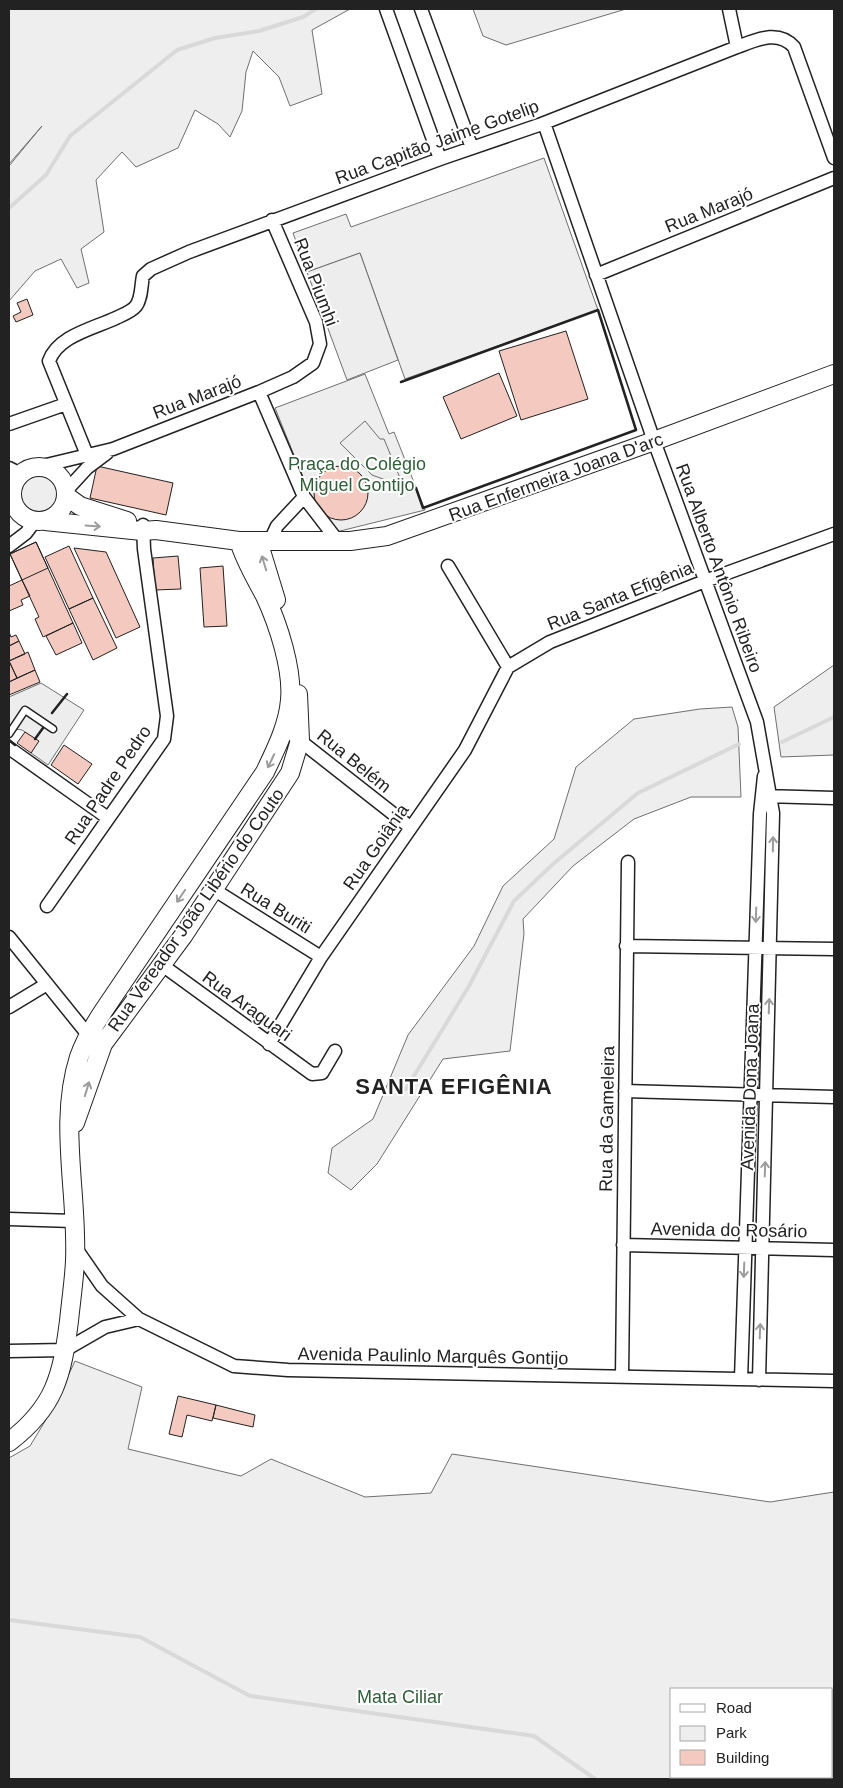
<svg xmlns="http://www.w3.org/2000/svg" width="843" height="1788" viewBox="0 0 843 1788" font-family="Arial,sans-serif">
	<rect width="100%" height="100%" fill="#fff"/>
	<!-- green -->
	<path fill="#eee" stroke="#6f6f6f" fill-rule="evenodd" d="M 9,9 L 350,9 L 312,30 L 322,94 L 290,106 L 279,77 L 253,51 L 246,72 L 242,111 L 230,137 L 218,124 L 195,110 L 178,148 L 136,167 L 122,152 L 96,180 L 104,232 L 81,249 L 89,283 L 77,288 L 61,259 L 35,271 L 9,301 L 9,166 L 42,126 L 9,164 Z
		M 473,9 L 626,9 L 506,45 L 483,36 Z
		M 544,158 L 598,310 L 405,379 L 360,253 L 307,272 L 293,233 L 346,214 L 351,227 Z
		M 365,374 L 389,434 L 394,432 L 425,510 L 336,532 L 316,510 L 275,408 Z
		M16 495a23 23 0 1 1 46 0a23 23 0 1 1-46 0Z
		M 834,665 L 834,755 L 781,757 L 774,707 Z
		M 732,707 L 738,727 L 741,797 L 691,797 L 634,819 L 573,866 L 523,919 L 524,934 L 510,1051 L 443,1059 L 377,1164 L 351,1190 L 328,1173 L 332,1148 L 373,1119 L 408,1035 L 474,946 L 503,886 L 554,839 L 576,767 L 634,719 L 700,709 Z
		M 75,1361 L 142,1387 L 128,1449 L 241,1476 L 271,1459 L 365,1497 L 431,1493 L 452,1454 L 770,1502 L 834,1492 L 834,1779 L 9,1779 L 9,1458 L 30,1446 L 53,1408 ZM 672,1689 L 832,1689 L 832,1777 L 672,1777 Z"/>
	<!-- parking -->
	<path fill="#ededed" stroke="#6f6f6f" d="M 360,253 L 398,360 L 347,380 L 307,272 Z
		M 365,421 L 380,439 L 384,439 L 400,478 L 394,483 L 372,475 L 340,443 Z
		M 41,683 L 84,710 L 48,765 L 31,753 L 38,741 L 22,730 L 9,728 L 9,697 Z"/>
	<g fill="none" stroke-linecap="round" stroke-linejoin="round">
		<!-- stream -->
		<path stroke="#d9d9d9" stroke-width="4" d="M 9,208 L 46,175 L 70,136 L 177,50 L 215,38 L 259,31 L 303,17 L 316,9
			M 782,742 L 834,717
			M 406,1089 L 469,986 L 514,901 L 553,864 L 638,793 L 739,744
			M 9,1620 L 140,1637 L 250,1696 L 534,1736 L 595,1779"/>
	</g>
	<!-- building -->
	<path fill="#f3c9c0" stroke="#222" d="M 27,299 L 33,315 L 16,322 L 13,316 L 21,312 L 17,303 Z
		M 566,331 L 588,399 L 521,420 L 499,351 Z
		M 499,373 L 517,416 L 461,439 L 443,397 Z
		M314 493a27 27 0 1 1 54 0a27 27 0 1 1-54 0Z
		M 97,466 L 173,483 L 166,515 L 90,498 Z
		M 36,542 L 73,623 L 43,637 L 35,619 L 39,617 L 10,554 Z
		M 36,542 L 48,568 L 22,580 L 10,554 Z
		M 69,546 L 93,598 L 69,609 L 45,557 Z
		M 74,548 L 106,552 L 140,627 L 116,638 Z
		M 178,556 L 181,589 L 155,590 L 153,558 Z
		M 223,566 L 227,626 L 204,627 L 200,568 Z
		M 22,580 L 30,596 L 21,600 L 23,605 L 9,611 L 9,586 Z
		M 93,598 L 117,648 L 93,660 L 69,609 Z
		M 73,623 L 82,643 L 56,655 L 46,636 Z
		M 9,632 L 11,637 L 16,635 L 19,641 L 9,646 Z
		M 19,641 L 25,654 L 9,661 L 9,646 Z
		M 28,652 L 35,670 L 17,678 L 9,661 Z
		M 9,661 L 17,678 L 9,682 Z
		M 35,670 L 40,682 L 9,695 L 9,682 Z
		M 25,732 L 39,741 L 31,753 L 17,743 Z
		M 64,745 L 92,764 L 78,784 L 51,765 Z
		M 178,1396 L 216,1405 L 212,1421 L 187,1415 L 182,1437 L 169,1434 Z
		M 216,1405 L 255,1415 L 253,1427 L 213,1418 Z"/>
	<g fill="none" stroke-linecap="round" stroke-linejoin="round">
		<defs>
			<path id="lane" d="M 9,734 L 25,710 L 53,729"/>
			<path id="street" d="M 386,9 L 440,159
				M 421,9 L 472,148
				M 729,9 L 737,47
				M 544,123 L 654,441 L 757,722 L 773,813 L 759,1380
				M 596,275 L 834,178
				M 259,392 L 304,497 L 337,540
				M 9,424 L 66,404
				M 87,455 L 49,361 C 58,336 92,329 116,318 C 122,315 131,312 136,306 C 142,298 141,285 143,276 L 151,269 L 189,252 L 440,159 L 539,125 L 737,47 C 756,40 778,29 794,47 L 834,158
				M 38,467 L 113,449 L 259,392 L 293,377 L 313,363 L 320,344 L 316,322 L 272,220
				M 9,468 L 21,474
				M 65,492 L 87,468 L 107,453
				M 270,541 L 277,526 L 304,497
				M 9,546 L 26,533 L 35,521
				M 448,566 L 508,667
				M 508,667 L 550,642 L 705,581 L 834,534
				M 294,736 L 410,827
				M 9,748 L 108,818
				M 764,796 L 834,798
				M 213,889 L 321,957
				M 47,906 L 164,739 L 167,716 L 144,549 L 143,525
				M 9,937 L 89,1036 L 95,1040
				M 626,946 L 834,949
				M 162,965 L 312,1074 L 322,1073 L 335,1051
				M 9,1007 L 47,984
				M 269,1044 L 321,957 L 465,750 L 508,667
				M 625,1091 L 834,1097
				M 9,1219 L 73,1221
				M 623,1245 L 834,1250
				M 75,1247 L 102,1286 L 139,1319 L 234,1366 L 288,1370 L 834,1381
				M 9,1351 L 65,1350 L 105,1327 L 139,1319
				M 622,1377 L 628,862
				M 741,1379 L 760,814 L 764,776"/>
			<path id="secondary" d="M12 494a27 27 0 1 1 54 0a27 27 0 1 1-54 0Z
				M 66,496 L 80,506 L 127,521
				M 45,521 L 142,531 L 156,530 L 239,541 L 350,541 L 387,536 L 654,441 L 834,374
				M 258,541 L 276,600
				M 75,1123 L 103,1044 L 183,936 L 290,773 L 300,740 L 298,694
				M 9,1442 C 55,1407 62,1376 69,1321 C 71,1301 74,1281 75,1261 C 78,1194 58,1122 79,1057 C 85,1040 94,1025 104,1010 L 265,772 C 276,749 288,725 290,700 C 293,669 278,624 265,596 C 255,577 245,561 239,541"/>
		</defs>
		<!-- lane casing -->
		<use href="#lane" stroke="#222" stroke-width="9"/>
		<!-- street casing -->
		<use href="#street" stroke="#222" stroke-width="15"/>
		<!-- secondary casing -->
		<use href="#secondary" stroke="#222" stroke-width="20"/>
		<!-- lane -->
		<use href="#lane" stroke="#fff" stroke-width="6"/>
		<!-- street -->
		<use href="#street" stroke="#fff" stroke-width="12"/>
		<!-- secondary -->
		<use href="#secondary" stroke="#fff" stroke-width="18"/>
		<!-- wall -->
		<path stroke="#222" stroke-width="2.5" d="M 401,382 L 598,310 L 636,430 L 423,508 L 416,488
			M 52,713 L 67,694
			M 35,739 L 43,728
			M 9,740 L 15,745"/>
	</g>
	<!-- one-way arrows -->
	<defs><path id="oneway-shaft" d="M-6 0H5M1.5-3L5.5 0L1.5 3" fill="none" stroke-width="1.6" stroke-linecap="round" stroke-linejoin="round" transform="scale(1.25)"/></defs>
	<g stroke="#9c9c9c">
		<use href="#oneway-shaft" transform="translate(93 526) rotate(4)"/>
		<use href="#oneway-shaft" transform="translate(264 563) rotate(-107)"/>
		<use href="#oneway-shaft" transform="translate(271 761) rotate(115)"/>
		<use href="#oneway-shaft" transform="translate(773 844) rotate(-89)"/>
		<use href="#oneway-shaft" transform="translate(181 896) rotate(124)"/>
		<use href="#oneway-shaft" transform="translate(756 915) rotate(92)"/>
		<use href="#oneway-shaft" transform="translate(769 1006) rotate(-88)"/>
		<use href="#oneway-shaft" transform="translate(87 1089) rotate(-73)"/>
		<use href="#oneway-shaft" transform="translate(765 1169) rotate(-88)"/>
		<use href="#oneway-shaft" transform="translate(744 1270) rotate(92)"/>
		<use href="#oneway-shaft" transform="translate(760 1331) rotate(-88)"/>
	</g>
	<g text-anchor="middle" stroke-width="4" stroke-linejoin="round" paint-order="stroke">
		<!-- street labels -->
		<g font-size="18" fill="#222" stroke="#fff">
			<text transform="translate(437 142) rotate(-20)" y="6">Rua Capitão Jaime Gotelip</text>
			<text transform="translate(709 210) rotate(-22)" y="6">Rua Marajó</text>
			<text transform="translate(316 282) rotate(69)" y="6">Rua Piumhi</text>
			<text transform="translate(197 397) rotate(-21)" y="6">Rua Marajó</text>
			<text transform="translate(556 477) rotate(-20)" y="6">Rua Enfermeira Joana D'arc</text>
			<text transform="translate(719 568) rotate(70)" y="6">Rua Alberto Antônio Ribeiro</text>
			<text transform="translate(620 596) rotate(-22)" y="6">Rua Santa Efigênia</text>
			<text transform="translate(354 761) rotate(39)" y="6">Rua Belém</text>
			<text transform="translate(108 785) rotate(-56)" y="6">Rua Padre Pedro</text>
			<text transform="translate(376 847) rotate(-55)" y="6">Rua Goiânia</text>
			<text transform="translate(276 908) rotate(32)" y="6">Rua Buriti</text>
			<text transform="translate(196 910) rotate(-55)" y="6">Rua Vereador João Libério do Couto</text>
			<text transform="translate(247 1006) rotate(36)" y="6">Rua Araguari</text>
			<text transform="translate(750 1087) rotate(-88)" y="6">Avenida Dona Joana</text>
			<text transform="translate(607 1119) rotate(-89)" y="6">Rua da Gameleira</text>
			<text transform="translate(729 1230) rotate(1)" y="6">Avenida do Rosário</text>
			<text transform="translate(433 1356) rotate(1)" y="6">Avenida Paulinlo Marquês Gontijo</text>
		</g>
		<!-- park labels -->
		<g font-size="18" fill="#2f5e38" stroke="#fff">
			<text x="357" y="470">Praça do Colégio<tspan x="357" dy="21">Miguel Gontijo</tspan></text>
			<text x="400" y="1703">Mata Ciliar</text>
		</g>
		<!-- district labels -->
		<g font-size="22" font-weight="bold" letter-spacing="1" fill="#222" stroke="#fff">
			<text x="454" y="1094">SANTA EFIGÊNIA</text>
		</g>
	</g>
	<!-- border -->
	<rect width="843" height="1788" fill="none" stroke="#222222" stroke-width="20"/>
	<!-- legend -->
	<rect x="670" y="1688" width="162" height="90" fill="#ffffff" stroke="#a7a7a7"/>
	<rect x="680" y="1704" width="25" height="8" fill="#ffffff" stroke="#a7a7a7"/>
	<text x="716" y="1713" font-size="15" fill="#222222">Road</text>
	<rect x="680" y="1726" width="25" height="15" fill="#eeeeee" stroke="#a7a7a7"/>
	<text x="716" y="1738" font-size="15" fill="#222222">Park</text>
	<rect x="680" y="1750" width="25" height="15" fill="#f3c9c0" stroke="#a7a7a7"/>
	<text x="716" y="1763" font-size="15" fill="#222222">Building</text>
</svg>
